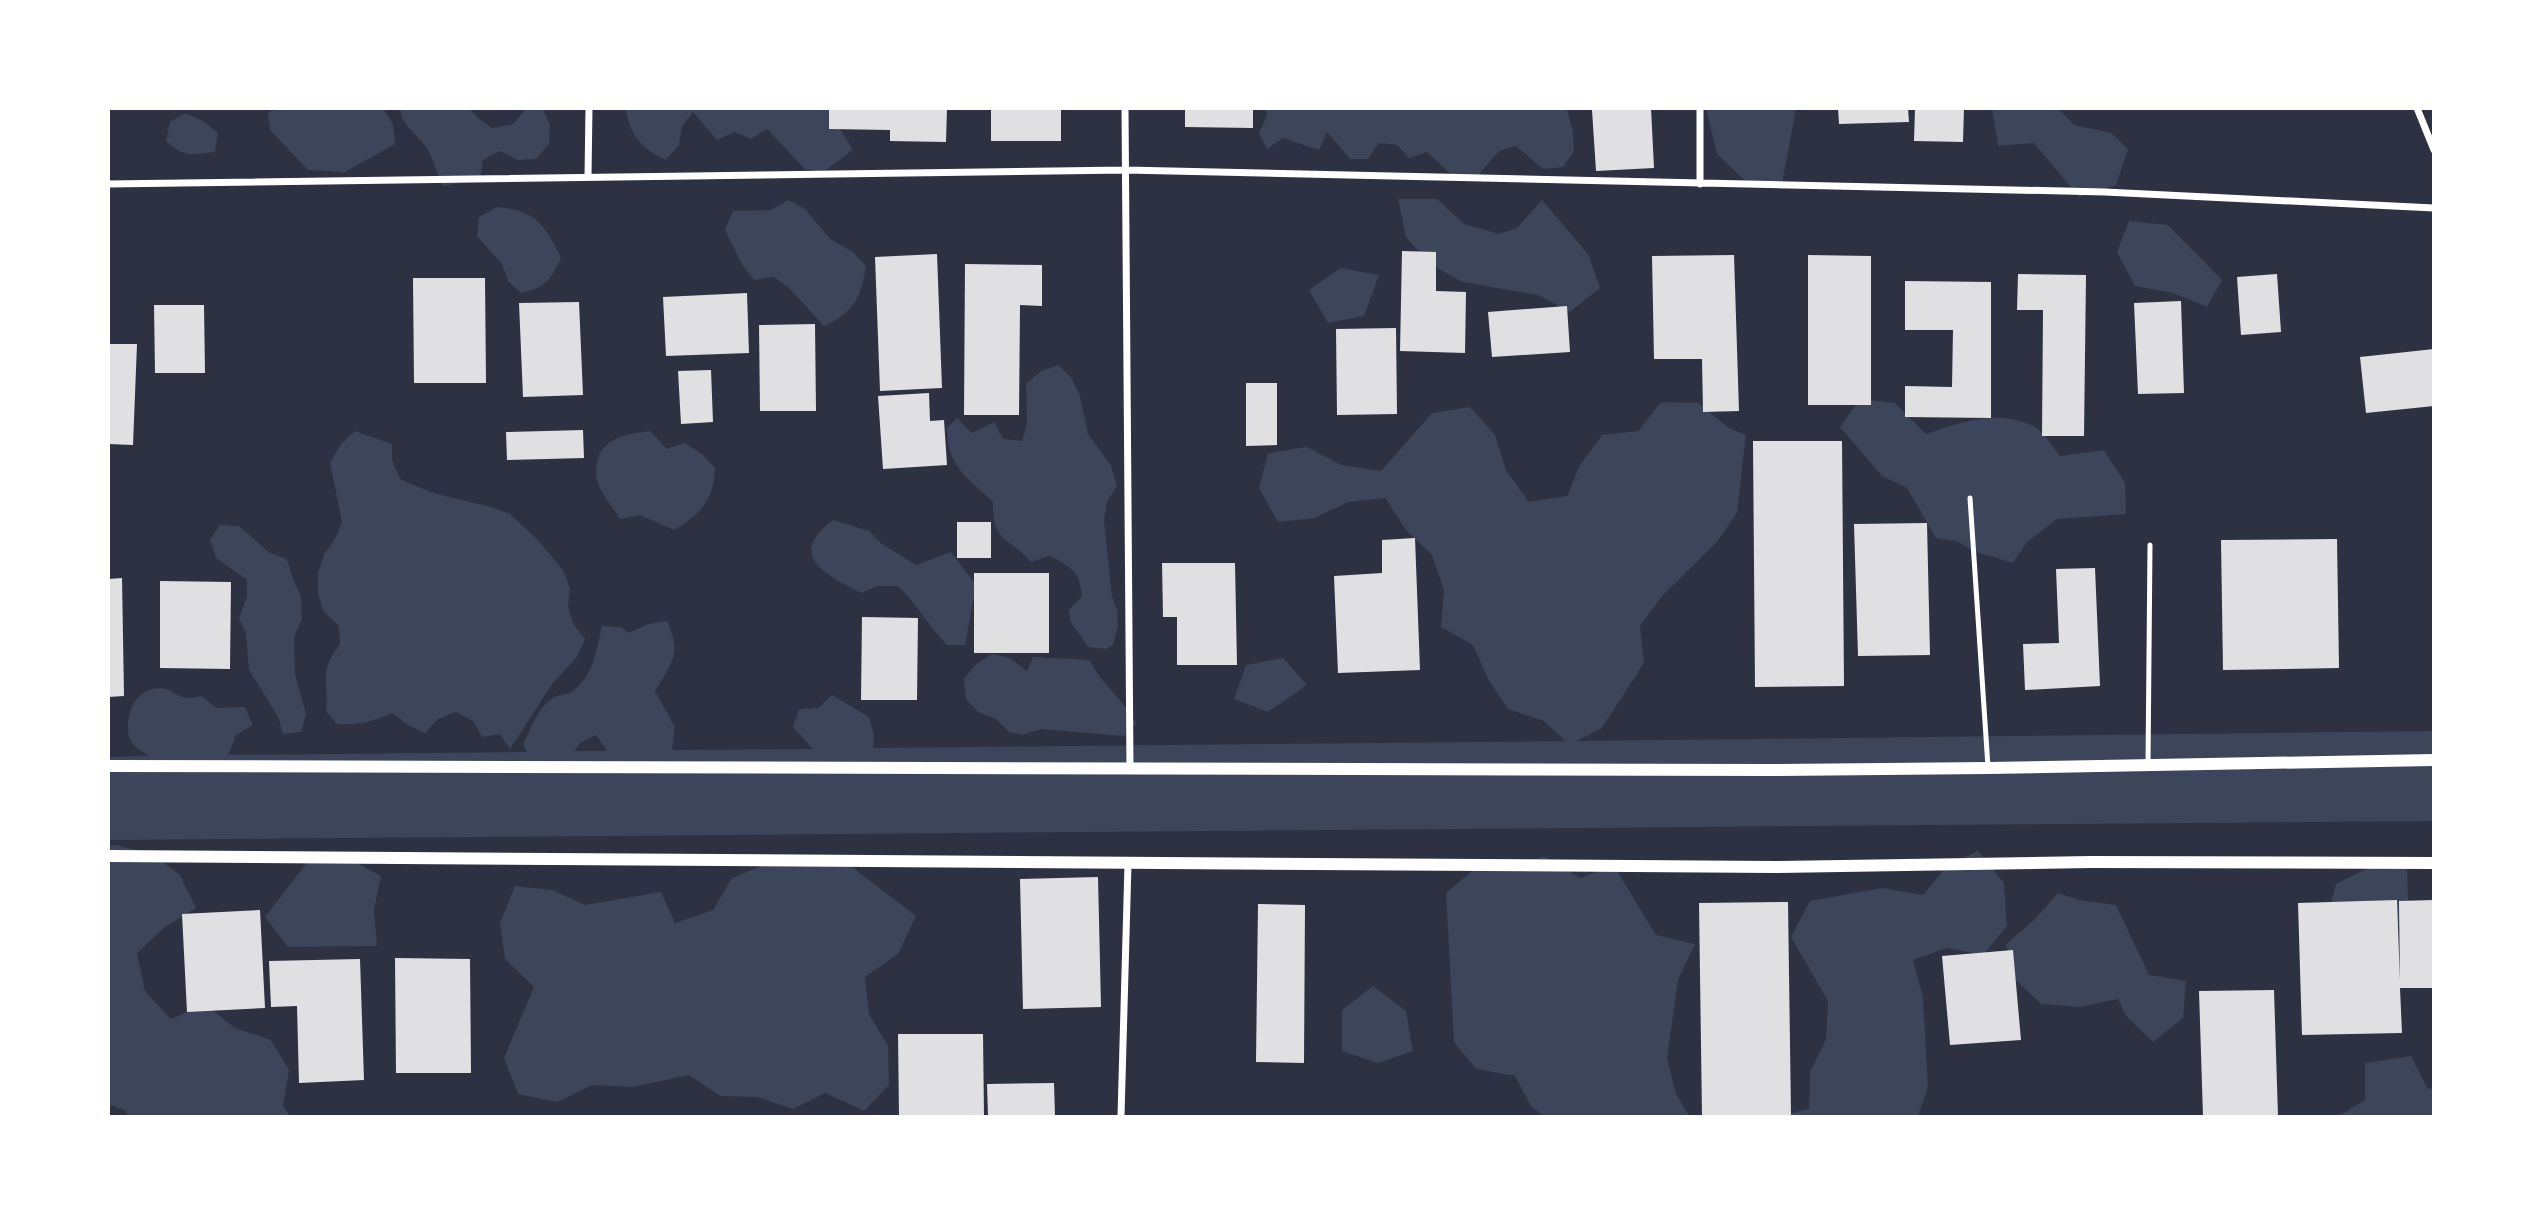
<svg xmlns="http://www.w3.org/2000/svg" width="2542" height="1225" viewBox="0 0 2542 1225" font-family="Rubik,sans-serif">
	<rect width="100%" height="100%" fill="#2d3142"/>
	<!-- green -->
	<path fill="#3c4559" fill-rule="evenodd" d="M 400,108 L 470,109 L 477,117 L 492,128 L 513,124 L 525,110 L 543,109 L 550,125 L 549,144 L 536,159 L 517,160 L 500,151 L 483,160 L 480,179 L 443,186 C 437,175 435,165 430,154 C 422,135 402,130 400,108 Z
		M 280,109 L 383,109 L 393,124 L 395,144 L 345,172 L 308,170 L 270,130 L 268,112 Z
		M 626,109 L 832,109 L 843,134 L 853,150 L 823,172 L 805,169 L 767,129 L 751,139 L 734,132 L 717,140 L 693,112 L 682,126 L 679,145 L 666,160 C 643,150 629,135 626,109 Z
		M 1265,109 L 1567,109 L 1573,132 L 1574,151 L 1563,167 L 1543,169 L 1516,146 L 1499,151 L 1475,179 L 1456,179 L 1427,152 L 1409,158 L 1397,145 L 1379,143 L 1368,159 L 1350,159 L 1327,132 L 1319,150 L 1283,138 L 1267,149 L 1259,133 L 1267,115 Z
		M 1706,109 L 1796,109 L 1781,189 L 1746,182 L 1717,154 Z
		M 1992,109 L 2059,109 L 2074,125 L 2111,133 L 2128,149 L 2116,185 L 2079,197 L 2034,143 L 1998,146 Z
		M 186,113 L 203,121 L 218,133 L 215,152 C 192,155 184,158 166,141 L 170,122 Z
		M 1398,199 L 1437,199 L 1464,224 L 1499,234 L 1517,228 L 1542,200 L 1588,254 L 1600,288 L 1570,312 L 1538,295 L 1462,282 L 1430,264 L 1406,237 Z
		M 788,200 L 805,209 L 830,239 L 852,251 L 866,266 C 862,296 853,314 824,326 L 788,287 L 773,277 L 754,280 L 743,266 L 725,230 L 733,211 L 771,210 Z
		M 497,207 C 536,210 545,225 561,258 C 549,282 547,287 521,293 L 508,281 L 502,264 L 477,236 L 479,217 Z
		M 2129,221 L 2168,225 L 2222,280 L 2207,307 L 2173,293 L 2135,286 L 2117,252 Z
		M 1340,268 L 1379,275 L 1364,316 L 1328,323 L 1309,290 Z
		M 1059,365 L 1072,379 L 1080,396 L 1088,434 L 1111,466 L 1117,486 L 1107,502 L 1104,520 L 1112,596 L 1117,610 L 1118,625 L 1113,645 L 1106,649 L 1088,647 L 1070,621 L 1069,610 L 1082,596 C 1079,570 1071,568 1050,556 L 1031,562 C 1008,536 992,543 993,502 C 966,476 948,468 947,428 L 957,418 L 972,433 L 994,422 L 1003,439 L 1022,441 L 1027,423 L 1026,384 L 1041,371 Z
		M 1860,399 L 1895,403 L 1926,434 C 1961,422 2000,408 2035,427 C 2044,432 2053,447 2060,456 L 2104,450 L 2125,483 L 2126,514 L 2057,519 L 2027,542 L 2013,563 L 1973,551 L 1957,541 L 1936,538 L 1907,488 L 1882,476 L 1840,427 Z
		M 1661,402 L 1698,403 L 1729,428 L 1746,435 L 1737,513 L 1716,543 L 1662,596 L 1640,626 L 1644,663 L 1602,728 L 1577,741 L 2433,731 L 2434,821 L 109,840 L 108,757 L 150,756 C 135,748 127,743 128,724 C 129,703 143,684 166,689 C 173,691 179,697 186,698 C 191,698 197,697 202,696 L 216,708 L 245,707 L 253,725 L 236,735 L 228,755 L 527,752 L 523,744 C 531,729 537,708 553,698 C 559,694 568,695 573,691 C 593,676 597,648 602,626 L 621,627 L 629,633 L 648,624 L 667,621 C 682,653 672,663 655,691 L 675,727 L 672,750 L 813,749 L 793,727 L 799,709 L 818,708 L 832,695 L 869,717 L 874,735 L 873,748 L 1565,741 L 1544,721 L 1508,709 L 1488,679 L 1473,645 L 1441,627 L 1444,590 L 1432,555 L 1406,530 L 1385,498 L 1348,502 L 1315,518 L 1278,522 L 1259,488 L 1268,453 L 1307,447 L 1341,465 L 1381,471 L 1432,413 L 1470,407 L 1495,435 L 1506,470 L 1529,502 L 1567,496 L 1580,465 L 1602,435 L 1638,431 ZM 596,735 L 607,751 L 575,751 L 580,743 Z
		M 355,431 L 392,444 L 392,460 L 400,479 L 433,493 L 491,507 L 510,514 L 538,540 L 563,570 L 570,588 L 568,607 L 574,625 L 585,639 L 577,657 L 552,684 L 510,749 L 500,734 L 482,737 L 473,721 L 456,712 L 438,719 L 425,733 L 408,725 L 392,713 C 373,722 359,725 337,724 L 326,711 C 329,678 318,673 340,644 L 339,626 L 324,612 L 318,594 L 318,573 L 324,554 L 335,539 L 342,522 L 330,463 L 341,444 Z
		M 650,431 L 667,449 L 684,443 L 701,453 L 715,468 C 714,500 701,514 674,530 L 640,515 L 620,519 C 614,509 606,500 601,490 C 596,482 595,472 597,463 C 602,437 627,434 650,431 Z
		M 833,520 L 869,531 L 882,544 L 916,565 L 951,552 L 976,585 L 965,645 L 947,645 C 929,627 917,604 898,586 L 878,586 L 861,593 C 827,575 785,556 833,520 Z
		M 220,525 L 239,526 L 270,553 L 287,559 L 293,579 L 301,596 L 302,619 L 294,637 L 295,674 L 306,714 L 301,732 L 283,734 L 278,717 L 249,670 L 246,634 L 239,618 L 247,597 L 247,580 L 216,558 L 210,540 Z
		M 992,654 L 1010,658 L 1027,671 L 1033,657 L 1090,660 C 1102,686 1122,697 1136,723 L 1124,736 L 1041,729 L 1021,735 L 1009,732 L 996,719 L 978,712 L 966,699 L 964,679 L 975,665 Z
		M 1283,658 L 1307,685 L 1268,712 L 1234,699 L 1246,665 Z
		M 116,845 L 152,854 L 180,875 L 196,908 L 165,927 L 137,953 L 145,991 L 171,1019 L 205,1004 L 235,1028 L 271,1040 L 289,1070 L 283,1106 L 290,1116 L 128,1116 L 125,1110 L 109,1105 L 108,846 Z
		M 1978,851 L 2004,883 L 2007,926 L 1983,955 L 1947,948 L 1913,960 L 1923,997 L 1928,1087 L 1918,1116 L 1777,1116 L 1809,1109 L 1810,1072 L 1826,1039 L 1828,1001 L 1791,937 L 1810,901 L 1882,888 L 1923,895 L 1947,866 Z
		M 1545,857 L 1580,878 L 1614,866 L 1656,935 L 1695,944 L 1678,980 L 1667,1058 L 1676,1094 L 1689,1116 L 1543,1116 L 1531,1106 L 1515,1076 L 1476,1069 L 1454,1042 L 1446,893 L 1472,871 Z
		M 350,859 L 381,876 L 374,910 L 377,946 L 288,947 L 265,917 L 309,860 Z
		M 2407,862 L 2408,899 L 2396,933 L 2325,926 L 2336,884 L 2370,867 Z
		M 848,864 L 916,916 L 898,954 L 865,977 L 869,1014 L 888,1046 L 889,1085 L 864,1111 L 825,1093 L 793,1109 L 757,1097 L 720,1096 L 689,1075 L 633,1087 L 592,1085 L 557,1102 L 518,1094 L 504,1058 L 534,987 L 505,959 L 500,923 L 515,886 L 552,890 L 585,905 L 661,892 L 675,923 L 713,910 L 732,878 L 764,865 Z
		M 2058,893 L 2079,900 L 2116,905 L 2149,975 L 2186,981 L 2183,1018 L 2153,1042 L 2126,1016 L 2118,999 L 2080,1007 L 2041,1004 L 2015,979 L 2006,944 L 2033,921 Z
		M 1373,986 L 1406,1011 L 1413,1051 L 1378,1063 L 1342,1051 L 1342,1010 Z
		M 2411,1056 L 2428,1089 L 2433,1088 L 2433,1116 L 2339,1116 L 2365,1100 L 2365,1063 Z"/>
	<!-- building -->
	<path fill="#e0e0e3" d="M 829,108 L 947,108 L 946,142 L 890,141 L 890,130 L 829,129 Z
		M 991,108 L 1061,108 L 1061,141 L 991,141 Z
		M 1185,108 L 1253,108 L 1253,128 L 1185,127 Z
		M 1651,108 L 1654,168 L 1596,171 L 1592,110 Z
		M 1838,108 L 1908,108 L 1909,122 L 1839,124 Z
		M 1915,108 L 1964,108 L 1963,142 L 1914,141 Z
		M 1402,251 L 1436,252 L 1436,291 L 1466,292 L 1465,353 L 1400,351 Z
		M 937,254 L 942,388 L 880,391 L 875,257 Z
		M 1734,255 L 1739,411 L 1703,412 L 1702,359 L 1654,359 L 1652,256 Z
		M 1808,255 L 1871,256 L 1871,405 L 1808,405 Z
		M 965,264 L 1042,265 L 1042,306 L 1020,305 L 1019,415 L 964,415 Z
		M 2018,274 L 2086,275 L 2084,436 L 2042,436 L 2043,310 L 2017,310 Z
		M 2277,274 L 2281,332 L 2241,335 L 2237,277 Z
		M 413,278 L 485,278 L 486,383 L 414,383 Z
		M 1905,281 L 1991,282 L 1991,418 L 1905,417 L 1905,386 L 1952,387 L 1953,330 L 1905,330 Z
		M 747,293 L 749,353 L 666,356 L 663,297 Z
		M 2181,301 L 2184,393 L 2138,394 L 2134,303 Z
		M 579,302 L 583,395 L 523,397 L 519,303 Z
		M 154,305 L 204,305 L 205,373 L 155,373 Z
		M 1567,306 L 1570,352 L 1492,357 L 1488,312 Z
		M 815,324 L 816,411 L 760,411 L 759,325 Z
		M 1396,328 L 1397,414 L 1337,415 L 1336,329 Z
		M 108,344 L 137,344 L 133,445 L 108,444 Z
		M 2434,349 L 2434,406 L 2366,413 L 2360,357 Z
		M 711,370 L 713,422 L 681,424 L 678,371 Z
		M 1246,383 L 1277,383 L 1277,445 L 1246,446 Z
		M 929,393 L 930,421 L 944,420 L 947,465 L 883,469 L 878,396 Z
		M 583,430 L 584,458 L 507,460 L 506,432 Z
		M 1753,441 L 1842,441 L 1844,686 L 1755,687 Z
		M 957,522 L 991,522 L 991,558 L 957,558 Z
		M 1927,523 L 1930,655 L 1858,656 L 1854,524 Z
		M 1415,538 L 1420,670 L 1338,673 L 1334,576 L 1382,573 L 1382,540 Z
		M 2337,539 L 2339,668 L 2223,670 L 2221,540 Z
		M 1162,563 L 1235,563 L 1237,665 L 1177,665 L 1177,617 L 1163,617 Z
		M 2095,568 L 2100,686 L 2025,690 L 2023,644 L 2059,643 L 2056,569 Z
		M 974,573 L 1049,573 L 1049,653 L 974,653 Z
		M 122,578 L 124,696 L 108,697 L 108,579 Z
		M 160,581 L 231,582 L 230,669 L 160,668 Z
		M 862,617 L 918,618 L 917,700 L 861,700 Z
		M 1098,877 L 1101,1007 L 1023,1009 L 1020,879 Z
		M 2397,900 L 2400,981 L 2399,901 L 2434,900 L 2434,988 L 2400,988 L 2402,1033 L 2302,1035 L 2298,903 Z
		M 1788,902 L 1791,1115 L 1702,1116 L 1699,903 Z
		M 1258,904 L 1305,905 L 1304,1063 L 1256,1062 Z
		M 260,910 L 265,1008 L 187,1012 L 182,914 Z
		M 2013,950 L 2021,1040 L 1950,1045 L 1942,956 Z
		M 395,958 L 470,959 L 471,1073 L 396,1073 Z
		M 360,959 L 364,1080 L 299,1083 L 297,1006 L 271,1007 L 269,961 Z
		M 2274,990 L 2278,1116 L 2203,1116 L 2199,991 Z
		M 898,1034 L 983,1034 L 984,1116 L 899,1116 Z
		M 1054,1083 L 1055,1116 L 988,1116 L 987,1084 Z"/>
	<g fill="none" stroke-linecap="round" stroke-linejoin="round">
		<!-- service -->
		<path stroke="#fff" stroke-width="5" d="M 1970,498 L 1988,767
			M 2148,764 L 2150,545"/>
		<!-- minor -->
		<path stroke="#fff" stroke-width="7" d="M 1125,108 L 1130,769
			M 1700,108 L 1700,184
			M 2417,108 L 2434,150
			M 588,177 L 589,108
			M 108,184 L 1126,170 L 2105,192 L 2434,208
			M 1121,1116 L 1128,864"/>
		<!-- tertiary -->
		<path stroke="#fff" stroke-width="12" d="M 108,766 L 1776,770 L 1988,768 L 2434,760
			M 108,856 L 1774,867 L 2091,862 L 2434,863"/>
	</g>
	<!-- border -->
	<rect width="2542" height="1225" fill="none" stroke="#ffffff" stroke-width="220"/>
</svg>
